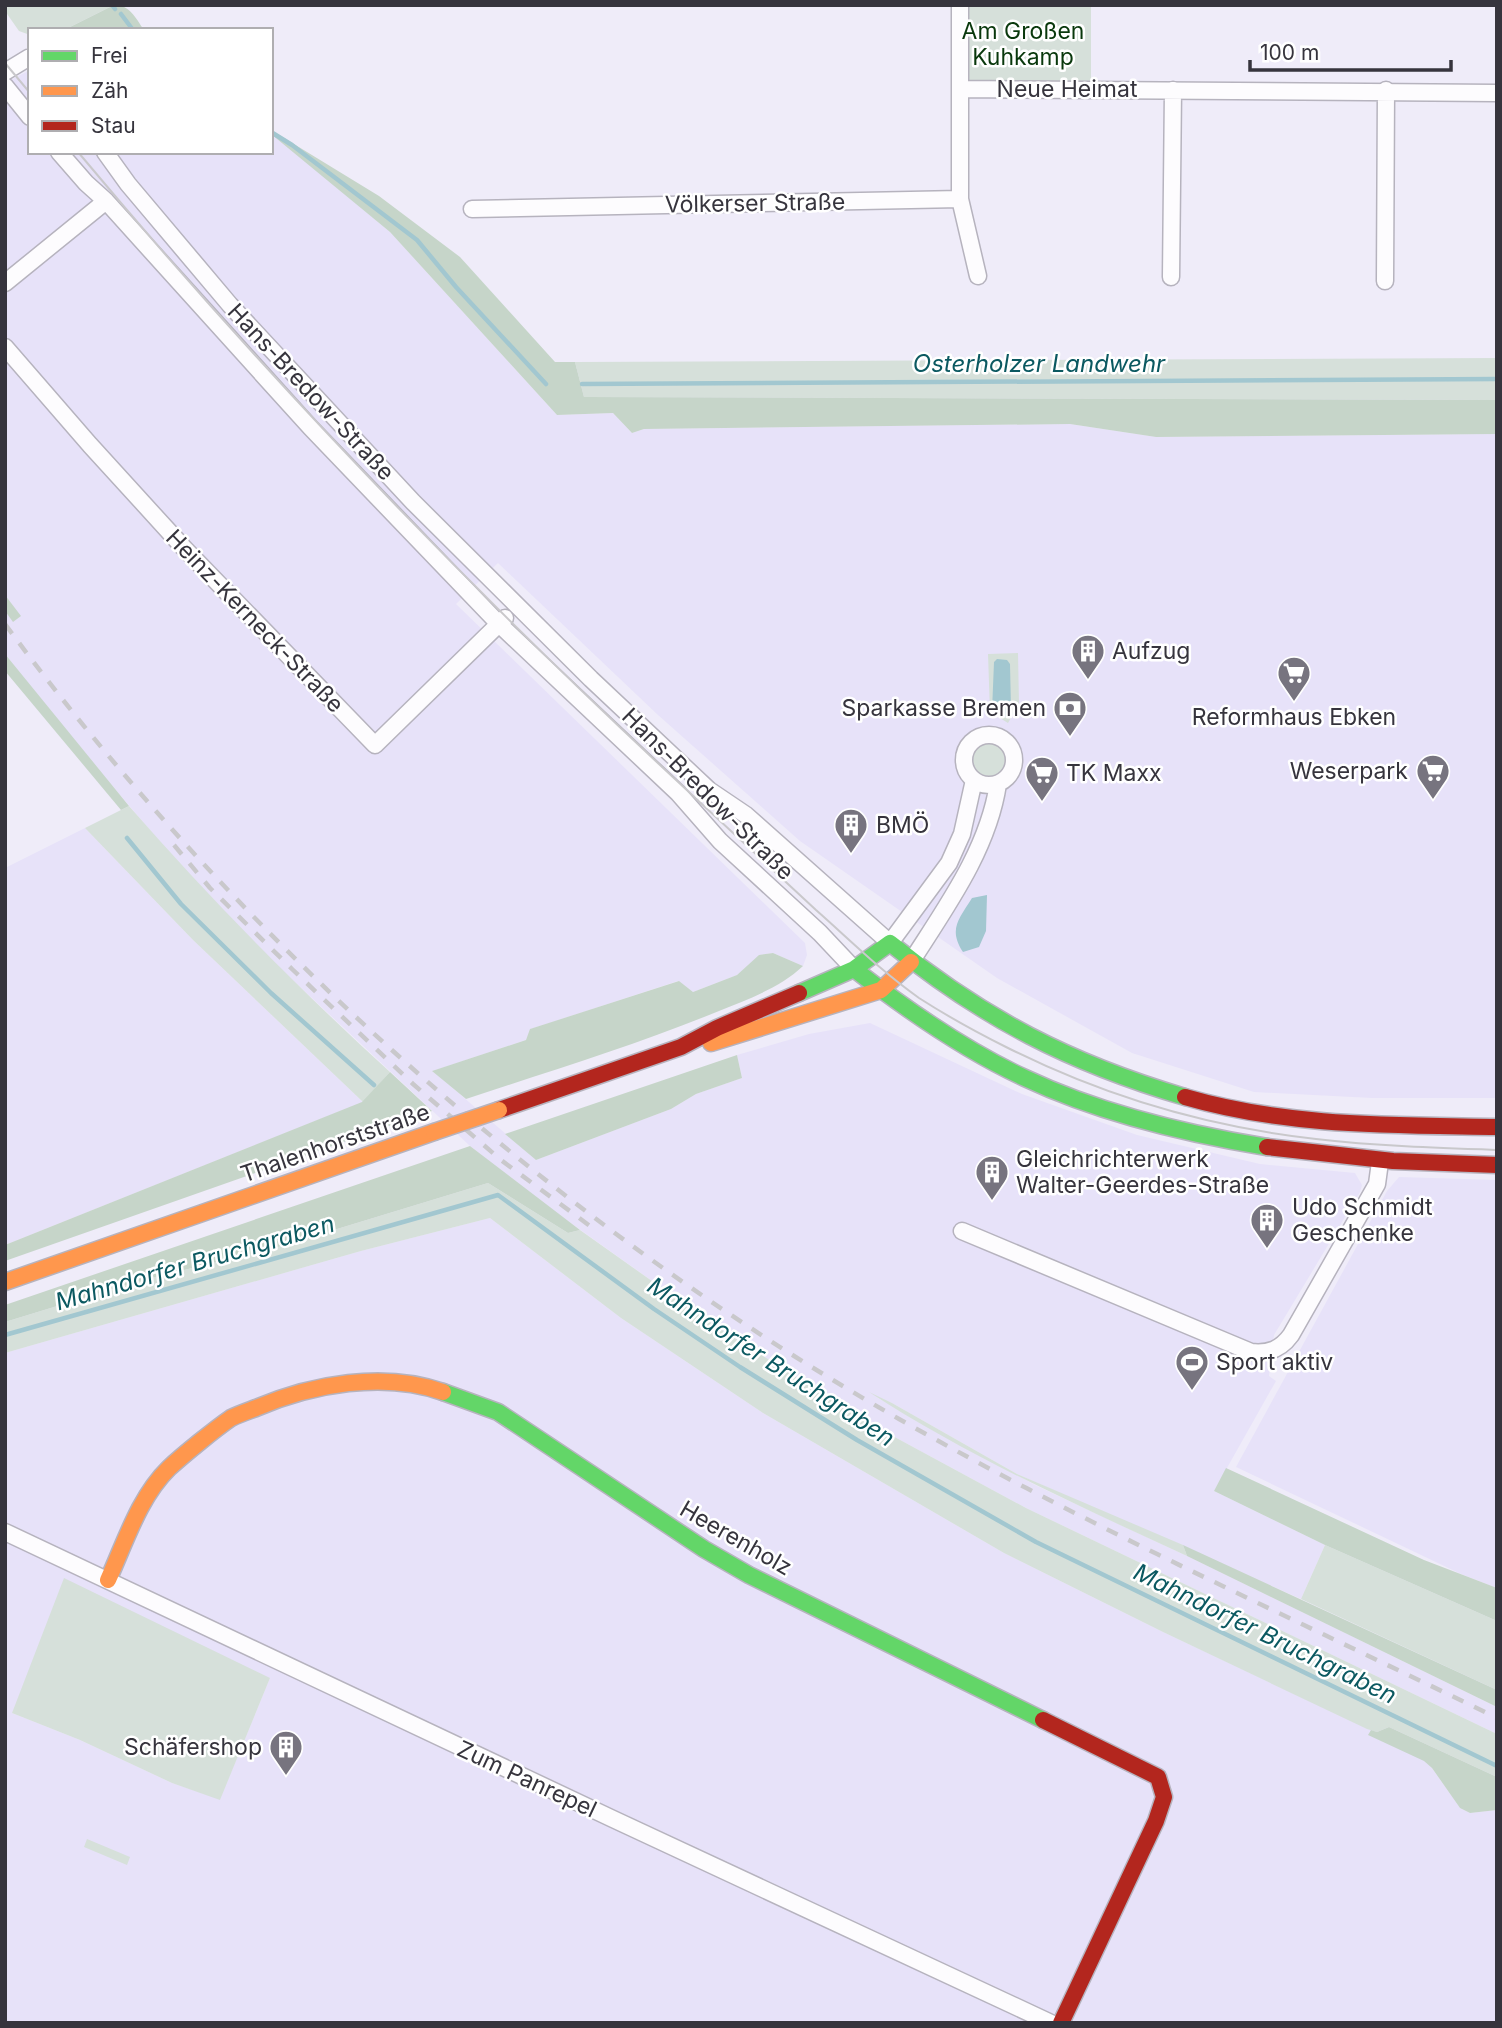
<svg xmlns="http://www.w3.org/2000/svg" width="1502" height="2028" viewBox="0 0 1502 2028" font-family="Inter,sans-serif">
	<rect width="100%" height="100%" fill="#efecf9"/>
	<!-- built -->
	<path fill="#e7e2f9" fill-rule="evenodd" d="M 30,70 L 30,152 L 271,152 L 271,134 L 277,138 L 390,232 L 557,415 L 613,413 L 632,433 L 644,429 L 1070,424 L 1156,437 L 1497,434 L 1497,1098 L 1372,1098 L 1254,1092 L 1132,1053 L 997,978 L 800,841 L 658,715 L 498,563 L 456,604 L 805,943 L 807,955 L 803,966 L 773,953 L 760,955 L 737,975 L 693,992 L 678,981 L 531,1029 L 526,1040 L 433,1071 L 536,1160 L 671,1109 L 696,1094 L 742,1078 L 737,1055 L 809,1034 L 870,1023 L 1022,1094 L 1137,1135 L 1260,1164 L 1355,1173 L 1362,1185 L 1360,1192 L 1274,1335 L 1269,1376 L 1276,1381 L 1214,1491 L 1325,1545 L 1301,1599 L 1017,1474 L 892,1403 L 876,1397 L 1035,1485 L 1187,1556 L 1497,1707 L 1497,1734 L 1026,1508 L 878,1428 L 714,1325 L 530,1194 L 470,1146 L 267,956 L 177,862 L 47,709 L 5,654 L 5,611 L 13,621 L 20,616 L 5,595 L 5,83 Z
		M 85,828 L 193,940 L 363,1102 L 5,1245 L 5,868 Z
		M 1399,1177 L 1497,1180 L 1497,1588 L 1461,1574 L 1236,1467 L 1387,1191 Z
		M 490,1218 L 621,1318 L 763,1413 L 1004,1553 L 1163,1632 L 1371,1730 L 1369,1735 L 1424,1760 L 1432,1768 L 1460,1808 L 1470,1813 L 1497,1810 L 1497,2023 L 5,2023 L 5,1353 L 361,1251 ZM 270,1678 L 220,1799 L 172,1783 L 80,1740 L 12,1713 Z"/>
	<!-- green -->
	<path fill="#d6e0da" d="M 5,5 L 114,5 L 64,30 L 30,30 L 30,35 L 19,31 L 5,11 Z
		M 968,5 L 1091,5 L 1091,82 L 968,82 Z
		M 1497,358 L 1497,400 L 584,397 L 575,362 Z
		M 1018,653 L 1019,704 L 1008,723 L 990,712 L 988,654 Z
		M971 760a18 18 0 1 1 36 0a18 18 0 1 1-36 0Z
		M 129,806 C 211,900 298,988 390,1072 L 363,1102 L 193,940 L 85,828 Z
		M 488,1183 L 568,1233 L 580,1230 L 714,1325 L 878,1428 L 1026,1508 L 1497,1734 L 1497,1777 L 1389,1727 L 1377,1732 L 1367,1729 L 1163,1632 L 1004,1553 L 763,1413 L 621,1318 L 490,1218 L 361,1251 L 5,1353 L 5,1322 L 139,1281 L 278,1247 Z
		M 869,1392 L 892,1403 L 1017,1474 L 1183,1545 L 1187,1556 C 1079,1506 969,1457 869,1392 Z
		M 1325,1545 L 1497,1621 L 1497,1690 L 1301,1599 Z
		M 64,1578 L 270,1678 L 220,1800 L 172,1783 L 80,1740 L 12,1713 Z
		M 87,1839 L 130,1857 L 127,1865 L 84,1847 Z"/>
	<!-- forest -->
	<path fill="#c6d5c9" d="M 114,5 C 130,5 135,17 144,30 L 64,30 Z
		M 271,130 L 379,196 L 460,257 L 555,362 L 575,362 L 584,397 L 1497,400 L 1497,434 L 1156,437 L 1070,424 L 644,429 L 632,433 L 613,413 L 557,415 L 390,232 L 271,134 Z
		M 5,595 L 21,616 L 13,622 L 5,611 Z
		M 5,654 L 129,806 L 121,810 L 5,671 Z
		M 773,953 L 803,966 C 780,988 748,999 719,1011 C 636,1045 550,1071 466,1099 L 432,1071 L 526,1040 L 530,1029 L 679,981 L 693,992 L 737,975 L 759,955 Z
		M 737,1055 L 742,1078 L 696,1094 L 671,1109 L 536,1160 L 505,1134 Z
		M 390,1072 L 432,1111 L 5,1261 L 5,1245 L 362,1102 Z
		M 470,1146 L 580,1230 L 568,1233 L 488,1183 L 278,1247 L 139,1281 L 5,1322 L 5,1305 Z
		M 1226,1468 L 1424,1560 L 1497,1588 L 1497,1621 L 1325,1545 L 1214,1491 Z
		M 1183,1545 L 1497,1690 L 1497,1707 L 1187,1556 Z
		M 1389,1727 L 1497,1777 L 1497,1810 L 1470,1813 L 1460,1808 L 1432,1768 L 1424,1761 L 1368,1735 L 1371,1730 L 1377,1732 Z"/>
	<!-- water -->
	<path fill="#a2c7d0" d="M 997,659 L 1007,660 L 1010,664 L 1011,709 L 1006,717 L 992,711 L 994,662 Z
		M 987,895 L 986,931 L 979,947 L 963,952 C 948,929 959,919 972,898 Z"/>
	<g fill="none" stroke-linecap="round" stroke-linejoin="round">
		<!-- stream -->
		<path stroke="#a2c7d0" stroke-width="4.5" d="M 112,5 L 115,9
			M 121,14 L 133,30
			M 271,132 L 292,145 L 417,240 L 456,287 L 546,384
			M 582,384 L 1497,379
			M 127,838 L 181,904 L 271,993 L 374,1085
			M 5,1335 L 498,1195 L 654,1309 L 740,1367 L 857,1440 L 1036,1542 L 1497,1766"/>
		<defs>
			<path id="street" d="M 960,5 L 960,199 L 978,276
				M 5,72 L 28,58 L 30,60
				M 5,86 L 30,117
				M 960,89 L 1497,93
				M 59,152 L 86,183 L 106,201 L 310,427 L 499,624 L 678,793 L 720,841 L 820,933 L 854,969
				M 105,152 L 128,184 L 230,305 L 413,502 L 591,679 L 709,790 L 746,815 L 890,943 L 949,863 L 962,834 L 974,780
				M 472,209 L 960,199
				M 1171,277 L 1173,90
				M 1385,281 L 1386,90
				M 5,283 L 106,201
				M 5,347 L 90,445 L 183,547 L 375,745 L 505,618
				M964 760a25 25 0 1 1 50 0a25 25 0 1 1-50 0Z
				M 911,962 C 946,907 988,850 998,784
				M 962,1231 L 1251,1352 C 1269,1354 1281,1349 1291,1335 L 1377,1184 L 1380,1162
				M 5,1532 L 613,1819 L 1051,2023"/>
			<path id="fast" d="M 854,969 C 907,1010 964,1050 1025,1078 C 1099,1113 1187,1134 1267,1147
				M 799,993 L 854,969 L 890,943 C 984,1019 1070,1063 1185,1097
				M 443,1392 L 498,1412 L 704,1549 L 749,1575 L 1043,1720"/>
			<path id="slow" d="M 711,1043 L 881,990 L 911,962
				M 5,1282 L 434,1132
				M 108,1580 C 125,1543 139,1497 169,1468 C 183,1455 215,1429 231,1418 C 239,1414 248,1411 256,1408 C 312,1384 384,1371 443,1392"/>
			<path id="jam" d="M 1185,1097 C 1288,1127 1392,1125 1497,1127
				M 499,1110 L 681,1047 L 717,1028 L 799,993
				M 1267,1147 L 1393,1161 L 1497,1165
				M 1043,1720 L 1158,1777 L 1164,1797 L 1156,1821 L 1061,2023"/>
		</defs>
		<!-- street casing -->
		<use href="#street" stroke="#b6b3be" stroke-width="19"/>
		<!-- fast casing -->
		<use href="#fast" stroke="#b6b3be" stroke-width="19"/>
		<!-- slow casing -->
		<use href="#slow" stroke="#b6b3be" stroke-width="19"/>
		<!-- jam casing -->
		<use href="#jam" stroke="#b6b3be" stroke-width="19"/>
		<!-- street -->
		<use href="#street" stroke="#fdfcfe" stroke-width="16"/>
		<!-- fast -->
		<use href="#fast" stroke="#63d668" stroke-width="16"/>
		<!-- slow -->
		<use href="#slow" stroke="#ff974d" stroke-width="16"/>
		<!-- jam -->
		<use href="#jam" stroke="#b3261e" stroke-width="16"/>
		<!-- tram -->
		<path stroke="#c9c8cb" stroke-width="2" d="M 5,63 L 30,93
			M 78,152 C 268,380 473,592 690,793 C 732,832 774,871 816,910 C 850,940 882,972 919,998 C 947,1016 976,1032 1006,1047 C 1103,1096 1208,1127 1316,1139 C 1376,1146 1437,1148 1497,1150"/>
		<!-- rail -->
		<path stroke="#c9c8cb" stroke-width="4.5" stroke-dasharray="12 12" stroke-linecap="butt" d="M 5,624 C 239,942 557,1224 899,1419 C 1093,1529 1297,1620 1497,1718
			M 174,845 L 210,888 L 293,970 L 413,1084 L 501,1160 L 594,1229"/>
		<defs>
			<path id="slow-bridge" d="M 434,1132 L 499,1110"/>
		</defs>
		<!-- slow-bridge casing -->
		<use href="#slow-bridge" stroke="#b6b3be" stroke-width="19" stroke-linecap="butt"/>
		<!-- slow-bridge -->
		<use href="#slow-bridge" stroke="#ff974d" stroke-width="16"/>
	</g>
	<!-- icons -->
	<defs>
		<symbol id="building-pin" viewBox="-11 -11 22 30"><path d="M0 17L-7.5 6A9.5 9.5 0 1 1 7.5 6Z" fill="#77747f" stroke="#fff"/><path d="M-4-6H4V6H1V3H-1V6H-4ZM-2.5-4.3h1.7v1.8h-1.7ZM.8-4.3h1.7v1.8H.8ZM-2.5-1h1.7V.8h-1.7ZM.8-1h1.7V.8H.8Z" fill="#fff"/></symbol>
		<symbol id="supermarket-pin" viewBox="-11 -11 22 30"><path d="M0 17L-7.5 6A9.5 9.5 0 1 1 7.5 6Z" fill="#77747f" stroke="#fff"/><path d="M-6-5.5h2.5l.6 2H6L4.5 2H-2.5L-4.4-4H-6ZM-1.5 3.2a1.3 1.3 0 1 0 .1 0ZM3 3.2a1.3 1.3 0 1 0 .1 0Z" fill="#fff"/></symbol>
		<symbol id="bank-pin" viewBox="-11 -11 22 30"><path d="M0 17L-7.5 6A9.5 9.5 0 1 1 7.5 6Z" fill="#77747f" stroke="#fff"/><path d="M-6-4H6V4H-6ZM0-2.3a2.3 2.3 0 1 0 0 4.6a2.3 2.3 0 1 0 0-4.6Z" fill="#fff"/></symbol>
		<symbol id="stadium-pin" viewBox="-11 -11 22 30"><path d="M0 17L-7.5 6A9.5 9.5 0 1 1 7.5 6Z" fill="#77747f" stroke="#fff"/><path d="M0-5a6.5 5 0 1 0 0 10a6.5 5 0 1 0 0-10ZM-3.5-1.8h7v3.6h-7Z" fill="#fff"/></symbol>
	</defs>
	<g fill-rule="evenodd">
		<use href="#building-pin" x="1069" y="632" width="38" height="52"/>
		<use href="#supermarket-pin" x="1275" y="654" width="38" height="52"/>
		<use href="#bank-pin" x="1051" y="689" width="38" height="52"/>
		<use href="#supermarket-pin" x="1414" y="752" width="38" height="52"/>
		<use href="#supermarket-pin" x="1023" y="754" width="38" height="52"/>
		<use href="#building-pin" x="832" y="806" width="38" height="52"/>
		<use href="#building-pin" x="973" y="1153" width="38" height="52"/>
		<use href="#building-pin" x="1248" y="1201" width="38" height="52"/>
		<use href="#stadium-pin" x="1173" y="1343" width="38" height="52"/>
		<use href="#building-pin" x="267" y="1728" width="38" height="52"/>
	</g>
	<g text-anchor="middle" stroke-width="5" stroke-linejoin="round" paint-order="stroke">
		<!-- park labels -->
		<g font-size="23" fill="#09380c" stroke="#fff">
			<text x="1023" y="39">Am Großen<tspan x="1023" dy="26">Kuhkamp</tspan></text>
		</g>
		<!-- street labels -->
		<g font-size="23" fill="#36343d" stroke="#fff">
			<text x="1067" y="97">Neue Heimat</text>
			<text transform="translate(755 203) rotate(-1)" y="8">Völkerser Straße</text>
			<text transform="translate(311 392) rotate(47)" y="8">Hans-Bredow-Straße</text>
			<text transform="translate(255 621) rotate(46)" y="8">Heinz-Kerneck-Straße</text>
			<text transform="translate(708 794) rotate(45)" y="8">Hans-Bredow-Straße</text>
			<text transform="translate(335 1143) rotate(-19)" y="8">Thalenhorststraße</text>
			<text transform="translate(736 1538) rotate(30)" y="8">Heerenholz</text>
			<text transform="translate(527 1779) rotate(25)" y="8">Zum Panrepel</text>
		</g>
		<!-- poi labels -->
		<g font-size="23" fill="#36343d" stroke="#fff" text-anchor="start">
			<text x="1112" y="659">Aufzug</text>
			<text x="1046" y="716" text-anchor="end">Sparkasse Bremen</text>
			<text x="1294" y="725" text-anchor="middle">Reformhaus Ebken</text>
			<text x="1408" y="779" text-anchor="end">Weserpark</text>
			<text x="1066" y="781">TK Maxx</text>
			<text x="876" y="833">BMÖ</text>
			<text x="1016" y="1167">Gleichrichterwerk<tspan x="1016" dy="26">Walter-Geerdes-Straße</tspan></text>
			<text x="1292" y="1215">Udo Schmidt<tspan x="1292" dy="26">Geschenke</tspan></text>
			<text x="1216" y="1370">Sport aktiv</text>
			<text x="262" y="1755" text-anchor="end">Schäfershop</text>
		</g>
		<!-- water labels -->
		<g font-size="24" font-style="italic" fill="#0b5961" stroke="#fff">
			<text x="1039" y="372">Osterholzer Landwehr</text>
			<text transform="translate(195 1263) rotate(-16)" y="8">Mahndorfer Bruchgraben</text>
			<text transform="translate(771 1362) rotate(33)" y="8">Mahndorfer Bruchgraben</text>
			<text transform="translate(1265 1634) rotate(26)" y="8">Mahndorfer Bruchgraben</text>
		</g>
	</g>
	<!-- border -->
	<rect width="1502" height="2028" fill="none" stroke="#36343d" stroke-width="14"/>
	<!-- legend -->
	<rect x="28" y="28" width="245" height="126" fill="#ffffff" stroke="#afaeb1" stroke-width="2"/>
	<rect x="42" y="51" width="35" height="10" fill="#63d668" stroke="#afaeb1" stroke-width="2"/>
	<text x="91" y="63" font-size="21" fill="#36343d">Frei</text>
	<rect x="42" y="86" width="35" height="10" fill="#ff974d" stroke="#afaeb1" stroke-width="2"/>
	<text x="91" y="98" font-size="21" fill="#36343d">Zäh</text>
	<rect x="42" y="121" width="35" height="10" fill="#b3261e" stroke="#afaeb1" stroke-width="2"/>
	<text x="91" y="133" font-size="21" fill="#36343d">Stau</text>
	<!-- scale -->
	<path d="M1250 60v10h201v-10" fill="none" stroke="#36343d" stroke-width="3.5"/>
	<text x="1260" y="60" font-size="21" fill="#36343d" stroke="#ffffff" stroke-width="5" paint-order="stroke">100 m</text>
</svg>
